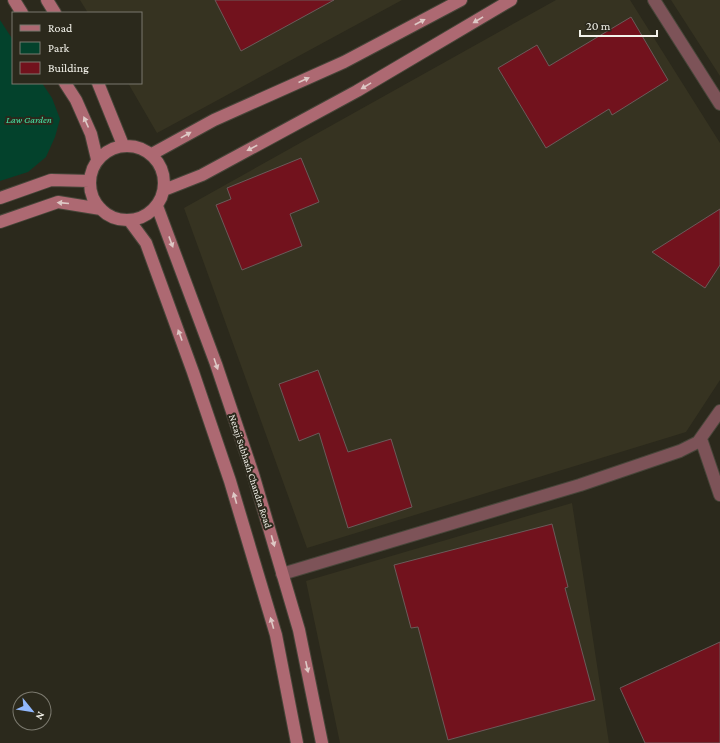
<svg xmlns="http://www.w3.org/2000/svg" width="720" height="743" viewBox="0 0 720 743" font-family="'Crimson Pro',serif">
	<rect width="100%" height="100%" fill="#2b291c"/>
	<!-- built -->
	<path fill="#363321" d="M 80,0 L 402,0 L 157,133 L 128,83 L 141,83 L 141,13 L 88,13 Z
		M 556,0 L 630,0 L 720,143 L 720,380 L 686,432 L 307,548 L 184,208 Z
		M 671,0 L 720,0 L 720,76 Z
		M 572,503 L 609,743 L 340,743 L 306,581 Z"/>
	<!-- green -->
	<path fill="#03422c" d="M 0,20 L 13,40 L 13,83 L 42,83 L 52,98 L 60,119 L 55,137 L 46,157 L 28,172 L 0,181 Z"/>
	<!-- building -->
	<path fill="#72121d" stroke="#6b5b5a" d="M 215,0 L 334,0 L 241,51 Z
		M 631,17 L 668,80 L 612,115 L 609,109 L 546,148 L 498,68 L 537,45 L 549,66 Z
		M 301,158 L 319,202 L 290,214 L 302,246 L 242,270 L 216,205 L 231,199 L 227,188 Z
		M 720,209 L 720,265 L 705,288 L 652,252 Z
		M 318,370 L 348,452 L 391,439 L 412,507 L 348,528 L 319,433 L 299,441 L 279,384 Z
		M 552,524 L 568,587 L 565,588 L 595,700 L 448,740 L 418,627 L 411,628 L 394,565 Z
		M 720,642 L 720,743 L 645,743 L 620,688 Z"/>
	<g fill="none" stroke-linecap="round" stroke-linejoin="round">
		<defs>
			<path id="street" d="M 654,0 L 720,104
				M 701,439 L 720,495
				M 282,574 L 580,485 L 680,451 L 698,442 L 720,411"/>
			<path id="secondary" d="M 14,0 L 22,13
				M 47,0 L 55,13
				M 65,83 L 76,100 L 91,134 L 97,159
				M 98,83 L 123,145
				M90 183a37 37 0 1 1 74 0a37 37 0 1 1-74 0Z
				M 152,154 L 214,120 L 344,62 L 461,0
				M 164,190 L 202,175 L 357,91 L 511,0
				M 0,198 L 51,180 L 90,181
				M 157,206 L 216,364 L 253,474 L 299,630 L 322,743
				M 129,220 L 146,243 L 193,372 L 230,481 L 276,635 L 297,743
				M 0,222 L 58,202 L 101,209"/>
		</defs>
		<!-- street casing -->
		<use href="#street" stroke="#474539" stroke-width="14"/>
		<!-- secondary casing -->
		<use href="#secondary" stroke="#474539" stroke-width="14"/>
		<!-- street -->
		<use href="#street" stroke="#7d5358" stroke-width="12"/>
		<!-- secondary -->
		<use href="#secondary" stroke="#ad6972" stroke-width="12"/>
	</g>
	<!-- one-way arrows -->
	<defs><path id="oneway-solid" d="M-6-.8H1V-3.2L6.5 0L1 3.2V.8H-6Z"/></defs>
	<g fill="#dec9c6">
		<use href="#oneway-solid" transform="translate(478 20) rotate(149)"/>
		<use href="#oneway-solid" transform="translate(420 22) rotate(-28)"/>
		<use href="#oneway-solid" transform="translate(304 80) rotate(-24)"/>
		<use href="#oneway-solid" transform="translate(366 86) rotate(149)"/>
		<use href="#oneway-solid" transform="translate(86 122) rotate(-114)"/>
		<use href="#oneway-solid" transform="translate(186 135) rotate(-29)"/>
		<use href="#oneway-solid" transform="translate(252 148) rotate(152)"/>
		<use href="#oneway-solid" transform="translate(63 203) rotate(-175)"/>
		<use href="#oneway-solid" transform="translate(171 242) rotate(70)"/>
		<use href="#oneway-solid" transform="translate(180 335) rotate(-110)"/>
		<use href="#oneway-solid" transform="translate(216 364) rotate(71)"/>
		<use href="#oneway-solid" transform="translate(235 498) rotate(-106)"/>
		<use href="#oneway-solid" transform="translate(273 541) rotate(74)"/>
		<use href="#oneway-solid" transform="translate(272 623) rotate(-106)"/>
		<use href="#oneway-solid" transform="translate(307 667) rotate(78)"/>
	</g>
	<g text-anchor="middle" stroke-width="4" stroke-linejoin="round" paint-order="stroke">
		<!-- park labels -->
		<g font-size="10" font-style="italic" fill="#46e6a8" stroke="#2b291c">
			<text x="29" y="123">Law Garden</text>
		</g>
		<!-- street labels -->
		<g font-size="10" fill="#f3f2ea" stroke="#2b291c">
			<text transform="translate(251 471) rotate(72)" y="4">Netaji Subhash Chandra Road</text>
		</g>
	</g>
	<!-- legend -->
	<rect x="12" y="12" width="130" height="72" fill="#2b291c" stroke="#7b796e"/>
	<rect x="20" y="25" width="20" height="6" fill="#ad6972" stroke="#7b796e"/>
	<text x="48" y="32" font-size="12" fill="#f3f2ea">Road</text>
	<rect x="20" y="42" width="20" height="12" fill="#03422c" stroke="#7b796e"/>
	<text x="48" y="52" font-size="12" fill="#f3f2ea">Park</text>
	<rect x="20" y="62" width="20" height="12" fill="#72121d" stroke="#7b796e"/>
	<text x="48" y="72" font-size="12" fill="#f3f2ea">Building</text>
	<!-- north arrow -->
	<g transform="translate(32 711) rotate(120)"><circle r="19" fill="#2b291c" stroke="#7b796e"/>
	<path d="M0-3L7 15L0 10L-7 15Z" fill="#91b8fd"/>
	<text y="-6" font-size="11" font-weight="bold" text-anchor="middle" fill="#f3f2ea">N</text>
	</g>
	<!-- scale -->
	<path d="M580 30v6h77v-6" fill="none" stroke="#f3f2ea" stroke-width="2"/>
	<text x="586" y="30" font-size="12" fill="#f3f2ea" stroke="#2b291c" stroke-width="3" paint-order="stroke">20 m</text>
</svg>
